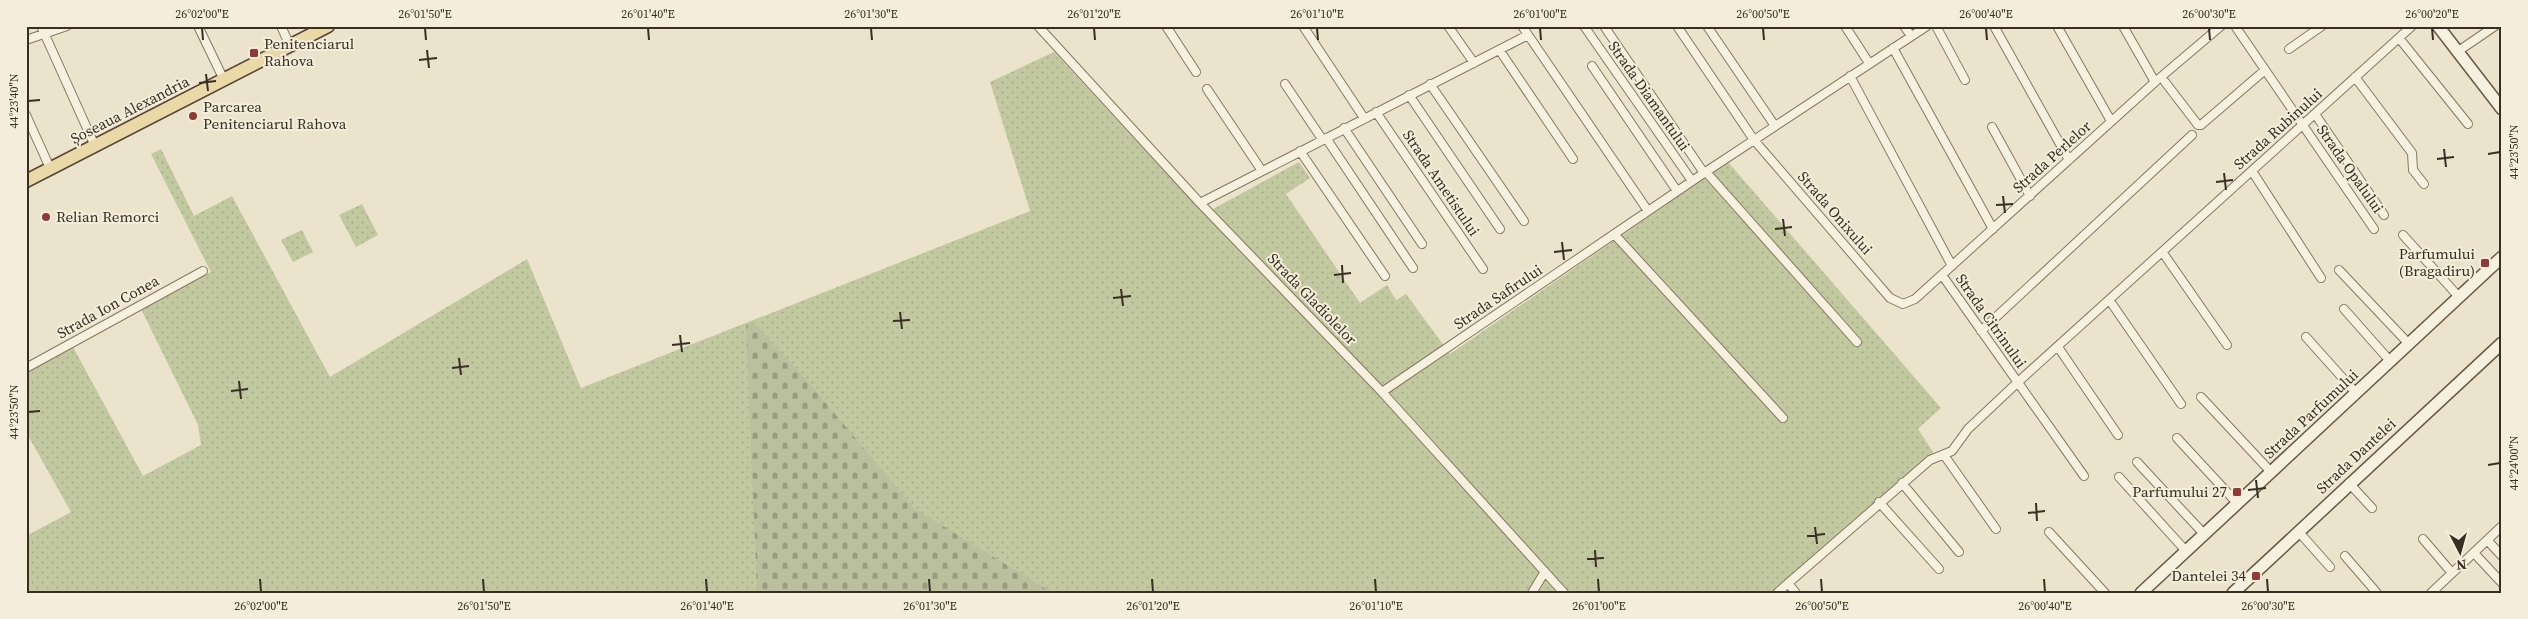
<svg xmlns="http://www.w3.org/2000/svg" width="2528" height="619" viewBox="0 0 2528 619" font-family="'Source Serif 4',serif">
	<defs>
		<pattern id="grass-dots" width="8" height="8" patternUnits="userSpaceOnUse" patternTransform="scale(1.25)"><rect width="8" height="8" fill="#c2c9a0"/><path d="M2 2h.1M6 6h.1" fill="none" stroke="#a7ad8a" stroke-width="1.8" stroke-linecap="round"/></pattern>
		<pattern id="cemetery-stones" width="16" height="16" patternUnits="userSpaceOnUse" patternTransform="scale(1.25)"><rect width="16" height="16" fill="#babf9e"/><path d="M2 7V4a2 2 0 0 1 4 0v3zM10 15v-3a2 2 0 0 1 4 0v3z" fill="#989c80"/></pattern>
	</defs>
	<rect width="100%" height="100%" fill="#ebe3cb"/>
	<!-- grass -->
	<path fill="url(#grass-dots)" d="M 1054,52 L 1204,214 L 1299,162 L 1310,178 L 1286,194 L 1360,303 L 1387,285 L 1396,300 L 1406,294 L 1450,354 L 1728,162 L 1941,408 L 1918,429 L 1933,452 L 1779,593 L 26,593 L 26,536 L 71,512 L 26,432 L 26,373 L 73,347 L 143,476 L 201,445 L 198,425 L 141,309 L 211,272 L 151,154 L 161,149 L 194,216 L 232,196 L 330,377 L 527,259 L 581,388 L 1030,211 L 990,82 Z
		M 362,204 L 378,235 L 356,247 L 339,215 Z
		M 302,230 L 313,252 L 293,262 L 281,240 Z"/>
	<!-- cemetery -->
	<path fill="url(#cemetery-stones)" d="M 753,322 L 810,384 L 915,509 L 1053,593 L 757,593 L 746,325 Z"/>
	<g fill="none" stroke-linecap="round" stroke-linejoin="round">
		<defs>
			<path id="street" d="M 41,26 L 95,146
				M 198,26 L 224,80
				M 281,26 L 290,46
				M 1038,26 L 1200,203 L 1382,392 L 1564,593
				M 1166,26 L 1196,72
				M 1303,26 L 1364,118
				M 1448,26 L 1474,63
				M 1522,26 L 1648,211
				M 1584,26 L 1692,181
				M 1604,26 L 1704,173
				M 1677,26 L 1754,140 L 1890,298 L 1903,304 L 1915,299 L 2155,82 L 2221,26
				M 1707,26 L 1775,126
				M 1845,26 L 1869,63
				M 1904,26 L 1911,36
				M 1936,26 L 1965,80
				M 1994,26 L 2069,160
				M 2057,26 L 2111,121
				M 2123,26 L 2155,82
				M 2235,26 L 2374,229
				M 2399,38 L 2468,124
				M 26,40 L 67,26
				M 1893,48 L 1993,229
				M 2289,49 L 2322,26
				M 1500,51 L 1573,159
				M 2457,52 L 2495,26
				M 1592,66 L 1677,191
				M 1850,76 L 1952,266
				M 2355,77 L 2412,153 L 2413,170 L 2424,184
				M 2165,82 L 2198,125 L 2201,125 L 2265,70
				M 1285,84 L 1322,139
				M 1430,84 L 1524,221
				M 1207,89 L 1262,171
				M 1409,95 L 1500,229
				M 1376,112 L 1483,269
				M 2315,114 L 2384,215
				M 26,115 L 50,168
				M 1992,127 L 2030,196
				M 1344,128 L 1422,244
				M 1326,138 L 1413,268
				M 1300,151 L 1385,276
				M 2252,171 L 2321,278
				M 1706,172 L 1857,342
				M 1200,203 L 1528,35
				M 1614,234 L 1783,418
				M 2403,235 L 2459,297
				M 2163,253 L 2227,345
				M 2339,270 L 2409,344
				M 1942,275 L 2084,476
				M 2110,301 L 2181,404
				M 2344,309 L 2390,361
				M 1981,331 L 2192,135
				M 2306,337 L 2356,393
				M 2058,347 L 2118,435
				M 26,368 L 203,271
				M 1382,392 L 1704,173 L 1927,26
				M 2201,397 L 2271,472
				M 2177,438 L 2237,503
				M 1944,455 L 1996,529
				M 2137,462 L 2204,534
				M 2119,477 L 2186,551
				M 1902,483 L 1959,552
				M 2349,483 L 2372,508
				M 1879,502 L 1939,569
				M 2298,531 L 2330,567
				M 2049,532 L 2105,593
				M 2423,539 L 2452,573
				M 2487,540 L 2502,556
				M 2474,553 L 2502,583
				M 2345,556 L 2377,593
				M 1788,583 L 1796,593
				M 1532,593 L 1544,573
				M 1777,593 L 1930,460 L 1952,451 L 1968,429 L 2018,382 L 2412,26
				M 2431,593 L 2502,526"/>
			<path id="secondary" d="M 2438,26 L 2502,109
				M 2141,593 L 2502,257
				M 2233,593 L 2502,343"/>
			<path id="primary" d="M 26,181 L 328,26"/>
		</defs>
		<!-- street casing -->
		<use href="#street" stroke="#877761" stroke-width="10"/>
		<!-- secondary casing -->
		<use href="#secondary" stroke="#695844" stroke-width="14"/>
		<!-- primary casing -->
		<use href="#primary" stroke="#554534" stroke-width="15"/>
		<!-- street -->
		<use href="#street" stroke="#f6f0de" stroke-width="8"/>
		<!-- secondary -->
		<use href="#secondary" stroke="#f6f0de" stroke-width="11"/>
		<!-- primary -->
		<use href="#primary" stroke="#ead8a8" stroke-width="12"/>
	</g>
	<!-- ticks -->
	<path fill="none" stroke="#392e23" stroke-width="2" d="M 202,28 L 203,40M 425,28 L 426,40M 648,28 L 649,40M 871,28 L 872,40M 1094,28 L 1095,40M 1317,28 L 1318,40M 1540,28 L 1541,40M 1763,28 L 1764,40M 1986,28 L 1987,40M 2209,28 L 2210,40M 2432,28 L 2433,40M 427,50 L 429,68M 419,60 L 437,58M 206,74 L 208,91M 199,83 L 216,81M 28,101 L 40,100M 2444,149 L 2446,167M 2488,154 L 2500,152M 2437,159 L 2454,157M 2224,173 L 2226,190M 2216,182 L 2233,180M 2003,196 L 2005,213M 1996,205 L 2013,204M 1783,219 L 1785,236M 1775,229 L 1792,227M 1562,242 L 1564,260M 1554,252 L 1572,250M 1342,265 L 1343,283M 1334,275 L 1351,273M 1121,289 L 1123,306M 1113,298 L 1131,296M 900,312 L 902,329M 893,321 L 910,320M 680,335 L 682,352M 672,345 L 690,343M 459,358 L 461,375M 452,368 L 469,366M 239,381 L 241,399M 231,391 L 248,389M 28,412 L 40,411M 2488,465 L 2500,463M 2256,480 L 2258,498M 2248,490 L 2266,488M 2036,503 L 2037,521M 2028,513 L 2045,511M 1815,527 L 1817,544M 1807,536 L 1825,534M 1595,550 L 1596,567M 1587,559 L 1604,558M 260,579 L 261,592M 483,579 L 484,592M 706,579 L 707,592M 929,579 L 930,592M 1152,579 L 1153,592M 1375,579 L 1376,592M 1598,579 L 1599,592M 1821,579 L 1822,592M 2044,579 L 2045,592M 2267,579 L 2268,592"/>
	<!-- markers -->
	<g fill="#903936" stroke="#f3edda" stroke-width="2">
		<rect x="249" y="48" width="10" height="10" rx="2.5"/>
		<circle cx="193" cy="116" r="5"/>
		<circle cx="46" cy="217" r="5"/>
		<rect x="2480" y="258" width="10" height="10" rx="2.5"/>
		<rect x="2232" y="487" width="10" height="10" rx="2.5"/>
		<rect x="2251" y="571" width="10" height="10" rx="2.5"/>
	</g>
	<g text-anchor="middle" stroke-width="4" stroke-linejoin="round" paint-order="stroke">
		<!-- poi labels -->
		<g font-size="15" fill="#392e23" stroke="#f3edda" text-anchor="start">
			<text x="264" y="49">Penitenciarul<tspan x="264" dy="17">Rahova</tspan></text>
			<text x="203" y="112">Parcarea<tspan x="203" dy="17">Penitenciarul Rahova</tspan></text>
			<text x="56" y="222">Relian Remorci</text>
			<text x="2475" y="259" text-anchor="end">Parfumului<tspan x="2475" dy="17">(Bragadiru)</tspan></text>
			<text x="2227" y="497" text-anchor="end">Parfumului 27</text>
			<text x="2246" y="581" text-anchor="end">Dantelei 34</text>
		</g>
		<!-- street labels -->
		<g font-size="15" fill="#392e23" stroke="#f3edda">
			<text transform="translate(1649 96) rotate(55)" y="5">Strada Diamantului</text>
			<text transform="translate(130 110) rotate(-27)" y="5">Șoseaua Alexandria</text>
			<text transform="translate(2278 129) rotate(-42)" y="5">Strada Rubinului</text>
			<text transform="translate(2052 157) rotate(-42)" y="5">Strada Perlelor</text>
			<text transform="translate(2350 169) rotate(55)" y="5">Strada Opalului</text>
			<text transform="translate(1441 183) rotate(56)" y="5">Strada Ametistului</text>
			<text transform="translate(1835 213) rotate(49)" y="5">Strada Onixului</text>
			<text transform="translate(1498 297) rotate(-34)" y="5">Strada Safirului</text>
			<text transform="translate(1312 299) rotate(46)" y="5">Strada Gladiolelor</text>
			<text transform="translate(108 307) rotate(-29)" y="5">Strada Ion Conea</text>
			<text transform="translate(1991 321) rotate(55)" y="5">Strada Citrinului</text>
			<text transform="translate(2311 414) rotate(-43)" y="5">Strada Parfumului</text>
			<text transform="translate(2356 456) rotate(-43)" y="5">Strada Dantelei</text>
		</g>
	</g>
	<!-- border -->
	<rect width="2528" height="619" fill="none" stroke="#f3edda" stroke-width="55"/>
	<!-- north arrow -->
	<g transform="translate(2460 552) rotate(174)" stroke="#f3edda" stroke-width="4" paint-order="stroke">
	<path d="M0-4L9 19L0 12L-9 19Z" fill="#392e23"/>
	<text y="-8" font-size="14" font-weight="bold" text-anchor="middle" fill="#392e23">N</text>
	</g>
	<rect x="28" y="28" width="2472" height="564" fill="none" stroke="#392e23" stroke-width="2"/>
	<g font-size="12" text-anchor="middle" fill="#392e23">
		<text x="202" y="18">26°02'00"E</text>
		<text x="425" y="18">26°01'50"E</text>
		<text x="648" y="18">26°01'40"E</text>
		<text x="871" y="18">26°01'30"E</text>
		<text x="1094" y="18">26°01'20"E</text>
		<text x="1317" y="18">26°01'10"E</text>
		<text x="1540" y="18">26°01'00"E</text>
		<text x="1763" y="18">26°00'50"E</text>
		<text x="1986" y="18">26°00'40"E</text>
		<text x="2209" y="18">26°00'30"E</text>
		<text x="2432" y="18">26°00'20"E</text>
		<text transform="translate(14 101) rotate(-90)" y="4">44°23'40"N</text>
		<text transform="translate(2514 152) rotate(-90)" y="4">44°23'50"N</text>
		<text transform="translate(14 412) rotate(-90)" y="4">44°23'50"N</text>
		<text transform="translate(2514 463) rotate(-90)" y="4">44°24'00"N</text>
		<text x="261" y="610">26°02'00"E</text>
		<text x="484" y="610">26°01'50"E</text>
		<text x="707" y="610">26°01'40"E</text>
		<text x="930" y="610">26°01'30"E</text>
		<text x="1153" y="610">26°01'20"E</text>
		<text x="1376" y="610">26°01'10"E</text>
		<text x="1599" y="610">26°01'00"E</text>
		<text x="1822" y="610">26°00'50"E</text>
		<text x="2045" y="610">26°00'40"E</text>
		<text x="2268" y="610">26°00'30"E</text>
	</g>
</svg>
